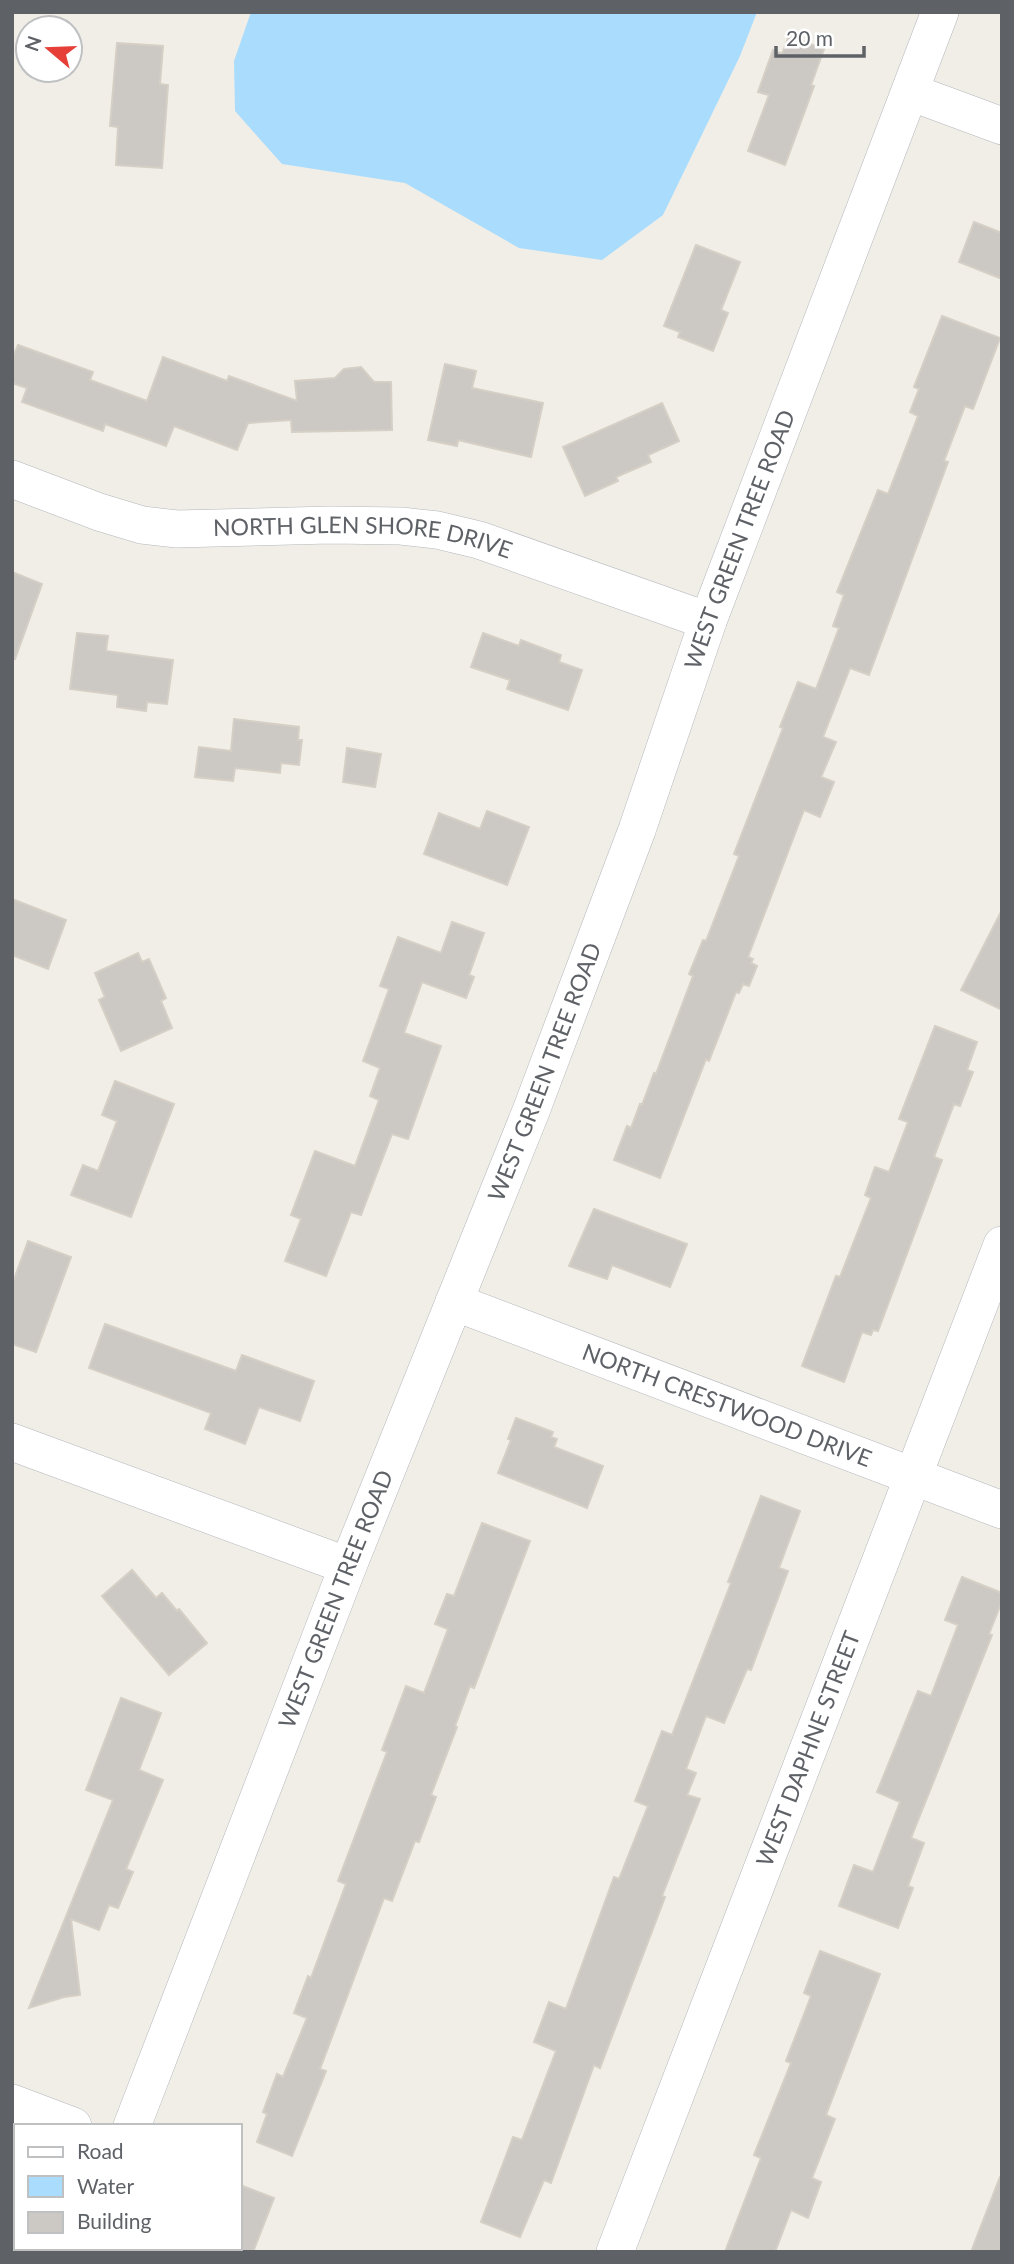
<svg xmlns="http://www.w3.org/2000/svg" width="1014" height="2264" viewBox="0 0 1014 2264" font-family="Lato,sans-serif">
	<rect width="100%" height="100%" fill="#f0eee7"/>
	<!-- water -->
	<path fill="#aadcfd" d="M 251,12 L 757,12 L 740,56 L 663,215 L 602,260 L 519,248 L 405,183 L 282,164 L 235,111 L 234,61 Z"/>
	<!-- building -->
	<path fill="#ccc8c4" stroke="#d5cfc5" stroke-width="2" d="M 789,36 L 824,49 L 811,85 L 814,86 L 785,165 L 748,151 L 769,95 L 758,92 L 773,50 L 782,54 Z
		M 117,43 L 163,46 L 160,84 L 168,85 L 162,168 L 116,165 L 118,127 L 110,126 Z
		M 974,222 L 1002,233 L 1002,279 L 959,262 Z
		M 696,245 L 740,262 L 721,310 L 728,313 L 713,351 L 678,337 L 680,332 L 664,326 Z
		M 942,316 L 1000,338 L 973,409 L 965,406 L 944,461 L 948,462 L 869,675 L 850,668 L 823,737 L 836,742 L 821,777 L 834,782 L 820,817 L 804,810 L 748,957 L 753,959 L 751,963 L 757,966 L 749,986 L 743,984 L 739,993 L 736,992 L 709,1061 L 706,1059 L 660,1178 L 614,1160 L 627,1126 L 631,1128 L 640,1104 L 642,1105 L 654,1073 L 656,1074 L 693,976 L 689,974 L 703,940 L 706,941 L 739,856 L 734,854 L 783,728 L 780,727 L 798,682 L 816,689 L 839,628 L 833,626 L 844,595 L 837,592 L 878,490 L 888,494 L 918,416 L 910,412 L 919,389 L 914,387 Z
		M 18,345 L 93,372 L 90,380 L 147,401 L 163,357 L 227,381 L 229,376 L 297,401 L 295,381 L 335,378 L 344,369 L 361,367 L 374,382 L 391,382 L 392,430 L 292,432 L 291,420 L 248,423 L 237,450 L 174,426 L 166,446 L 105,424 L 103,431 L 22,402 L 27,388 L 12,383 L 12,359 Z
		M 445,364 L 476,371 L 472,388 L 543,403 L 531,457 L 458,440 L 457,446 L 428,440 Z
		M 662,403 L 679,441 L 648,455 L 651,462 L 616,477 L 618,481 L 585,496 L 563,447 Z
		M 12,572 L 42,584 L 15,659 L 12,658 Z
		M 77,633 L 108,636 L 106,651 L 173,660 L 167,704 L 147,702 L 146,711 L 117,707 L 118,695 L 70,689 Z
		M 483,633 L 519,646 L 521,640 L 561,655 L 559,662 L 582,670 L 568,710 L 507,689 L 510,680 L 471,667 Z
		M 234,719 L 299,727 L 298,740 L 302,740 L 299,765 L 281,763 L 280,773 L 235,768 L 233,781 L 195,777 L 199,747 L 231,751 Z
		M 347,748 L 381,754 L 375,787 L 343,782 Z
		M 487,811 L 529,827 L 507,885 L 424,854 L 439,813 L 480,829 Z
		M 12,899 L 66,920 L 48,969 L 12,955 Z
		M 1002,910 L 1002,1010 L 961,990 Z
		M 452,922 L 484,933 L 469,975 L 474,977 L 466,998 L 422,982 L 404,1033 L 441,1046 L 408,1139 L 392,1134 L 361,1215 L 351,1212 L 326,1276 L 285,1261 L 301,1219 L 291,1215 L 315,1151 L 355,1166 L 379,1100 L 370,1096 L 380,1068 L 363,1061 L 389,989 L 380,986 L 398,937 L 441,953 Z
		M 138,953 L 142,962 L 149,959 L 166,998 L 161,1001 L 172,1028 L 121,1051 L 99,1000 L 105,997 L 95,973 Z
		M 935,1026 L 977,1042 L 967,1070 L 973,1072 L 960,1106 L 954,1104 L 934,1157 L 942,1160 L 878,1331 L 873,1330 L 871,1335 L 862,1332 L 844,1382 L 802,1366 L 836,1276 L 840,1277 L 871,1198 L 865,1195 L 875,1167 L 889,1172 L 908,1122 L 899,1119 Z
		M 115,1081 L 174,1104 L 131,1217 L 71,1195 L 83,1165 L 98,1171 L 117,1121 L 102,1115 Z
		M 594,1209 L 687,1244 L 670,1287 L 612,1265 L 607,1279 L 569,1266 Z
		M 28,1241 L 71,1257 L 36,1352 L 12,1344 L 12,1285 Z
		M 105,1324 L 236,1371 L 242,1355 L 314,1381 L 300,1421 L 259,1407 L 245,1444 L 205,1429 L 211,1413 L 89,1368 Z
		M 516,1418 L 553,1432 L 551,1437 L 557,1439 L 554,1447 L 603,1466 L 587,1508 L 498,1473 L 511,1440 L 508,1439 Z
		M 761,1496 L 800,1511 L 779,1568 L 788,1571 L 751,1670 L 747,1669 L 724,1723 L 706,1716 L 686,1769 L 696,1773 L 687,1795 L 700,1799 L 662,1896 L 665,1897 L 600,2068 L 594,2065 L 551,2183 L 544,2180 L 520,2237 L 481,2222 L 513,2137 L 522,2140 L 556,2051 L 534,2042 L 549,2002 L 566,2009 L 614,1877 L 619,1879 L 648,1806 L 635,1801 L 662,1731 L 672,1735 L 731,1583 L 728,1582 Z
		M 482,1523 L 530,1541 L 474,1688 L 470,1686 L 455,1726 L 457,1727 L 431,1795 L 436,1797 L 419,1842 L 415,1841 L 392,1901 L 384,1898 L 320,2069 L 326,2071 L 292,2156 L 257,2142 L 267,2114 L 263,2112 L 277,2074 L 283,2077 L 307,2018 L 294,2013 L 308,1976 L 311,1978 L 346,1884 L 338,1881 L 387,1752 L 382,1750 L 406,1686 L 424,1693 L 448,1629 L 435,1624 L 447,1594 L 454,1596 Z
		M 132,1570 L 156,1598 L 162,1593 L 177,1611 L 179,1609 L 207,1643 L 169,1675 L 102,1596 Z
		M 962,1577 L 1002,1593 L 1002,1601 L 989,1634 L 992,1635 L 911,1838 L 924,1843 L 908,1886 L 913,1888 L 898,1928 L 839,1906 L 854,1865 L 873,1872 L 900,1802 L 877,1792 L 918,1691 L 931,1696 L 958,1625 L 945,1620 Z
		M 121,1698 L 161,1713 L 139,1770 L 163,1780 L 126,1869 L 133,1872 L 118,1908 L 109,1905 L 99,1930 L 71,1919 L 80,1995 L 64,1997 L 29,2008 L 113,1800 L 86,1790 Z
		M 820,1951 L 880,1974 L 826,2115 L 835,2119 L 812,2178 L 821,2182 L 808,2218 L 791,2210 L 775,2252 L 725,2252 L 761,2158 L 754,2155 L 791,2063 L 786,2061 L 811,1996 L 804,1993 Z
		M 1000,2177 L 1002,2178 L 1002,2252 L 971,2252 Z
		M 240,2185 L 274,2198 L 253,2252 L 240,2252 Z"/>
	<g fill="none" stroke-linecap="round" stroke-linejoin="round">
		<defs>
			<g id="minor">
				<path d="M 910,92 L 1002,126"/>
				<path id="s1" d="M 12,479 L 99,512 L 142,525 L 177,529 L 330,525 L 401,526 L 437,530 L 479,540 L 708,621"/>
				<path id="s2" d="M 454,1302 L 1002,1510"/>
				<path d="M 12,1442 L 348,1566"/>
				<path d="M 12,2103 L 73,2126"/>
				<path id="s3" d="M 132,2126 L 348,1566 L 531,1111 L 637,830 L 708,621 L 940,12"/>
				<path d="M 84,2252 L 85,2248"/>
				<path id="s4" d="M 615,2252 L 1002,1245"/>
			</g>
		</defs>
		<!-- minor casing -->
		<use href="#minor" stroke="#b4b7bb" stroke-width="38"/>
		<!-- minor -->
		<use href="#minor" stroke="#fff" stroke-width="37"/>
	</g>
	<g text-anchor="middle" stroke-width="5" stroke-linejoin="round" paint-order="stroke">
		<!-- street labels -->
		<g font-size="23" fill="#5e6267" stroke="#fff">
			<text dy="8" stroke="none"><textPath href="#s3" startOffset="1699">WEST GREEN TREE ROAD</textPath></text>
			<text dy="8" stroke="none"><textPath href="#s1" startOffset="360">NORTH GLEN SHORE DRIVE</textPath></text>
			<text dy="8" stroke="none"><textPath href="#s3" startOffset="1132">WEST GREEN TREE ROAD</textPath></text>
			<text dy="8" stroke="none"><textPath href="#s2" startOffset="292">NORTH CRESTWOOD DRIVE</textPath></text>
			<text dy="8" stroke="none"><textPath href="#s3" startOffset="565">WEST GREEN TREE ROAD</textPath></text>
			<text dy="8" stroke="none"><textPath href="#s4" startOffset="539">WEST DAPHNE STREET</textPath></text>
		</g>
	</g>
	<!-- border -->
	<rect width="1014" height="2264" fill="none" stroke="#5e6267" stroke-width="28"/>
	<!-- legend -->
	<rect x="14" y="2124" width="228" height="126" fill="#ffffff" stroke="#bfc0c2" stroke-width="2"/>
	<rect x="28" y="2147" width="35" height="10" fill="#ffffff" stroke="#bfc0c2" stroke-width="2"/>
	<text x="77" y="2159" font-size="21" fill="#5e6267">Road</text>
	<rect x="28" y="2176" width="35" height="21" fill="#aadcfd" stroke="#bfc0c2" stroke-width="2"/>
	<text x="77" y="2194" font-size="21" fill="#5e6267">Water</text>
	<rect x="28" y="2212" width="35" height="21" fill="#ccc8c4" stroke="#bfc0c2" stroke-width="2"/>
	<text x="77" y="2229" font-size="21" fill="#5e6267">Building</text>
	<!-- north arrow -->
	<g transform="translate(49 49) rotate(289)"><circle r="33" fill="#ffffff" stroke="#bfc0c2" stroke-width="2"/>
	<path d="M0-5L12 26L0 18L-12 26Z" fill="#e53f38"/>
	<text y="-10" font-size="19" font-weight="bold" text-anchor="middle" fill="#5e6267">N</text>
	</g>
	<!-- scale -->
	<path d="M776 46v10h88v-10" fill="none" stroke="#5e6267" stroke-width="3.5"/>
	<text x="786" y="46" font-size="21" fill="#5e6267" stroke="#ffffff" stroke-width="5" paint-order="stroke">20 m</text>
</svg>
